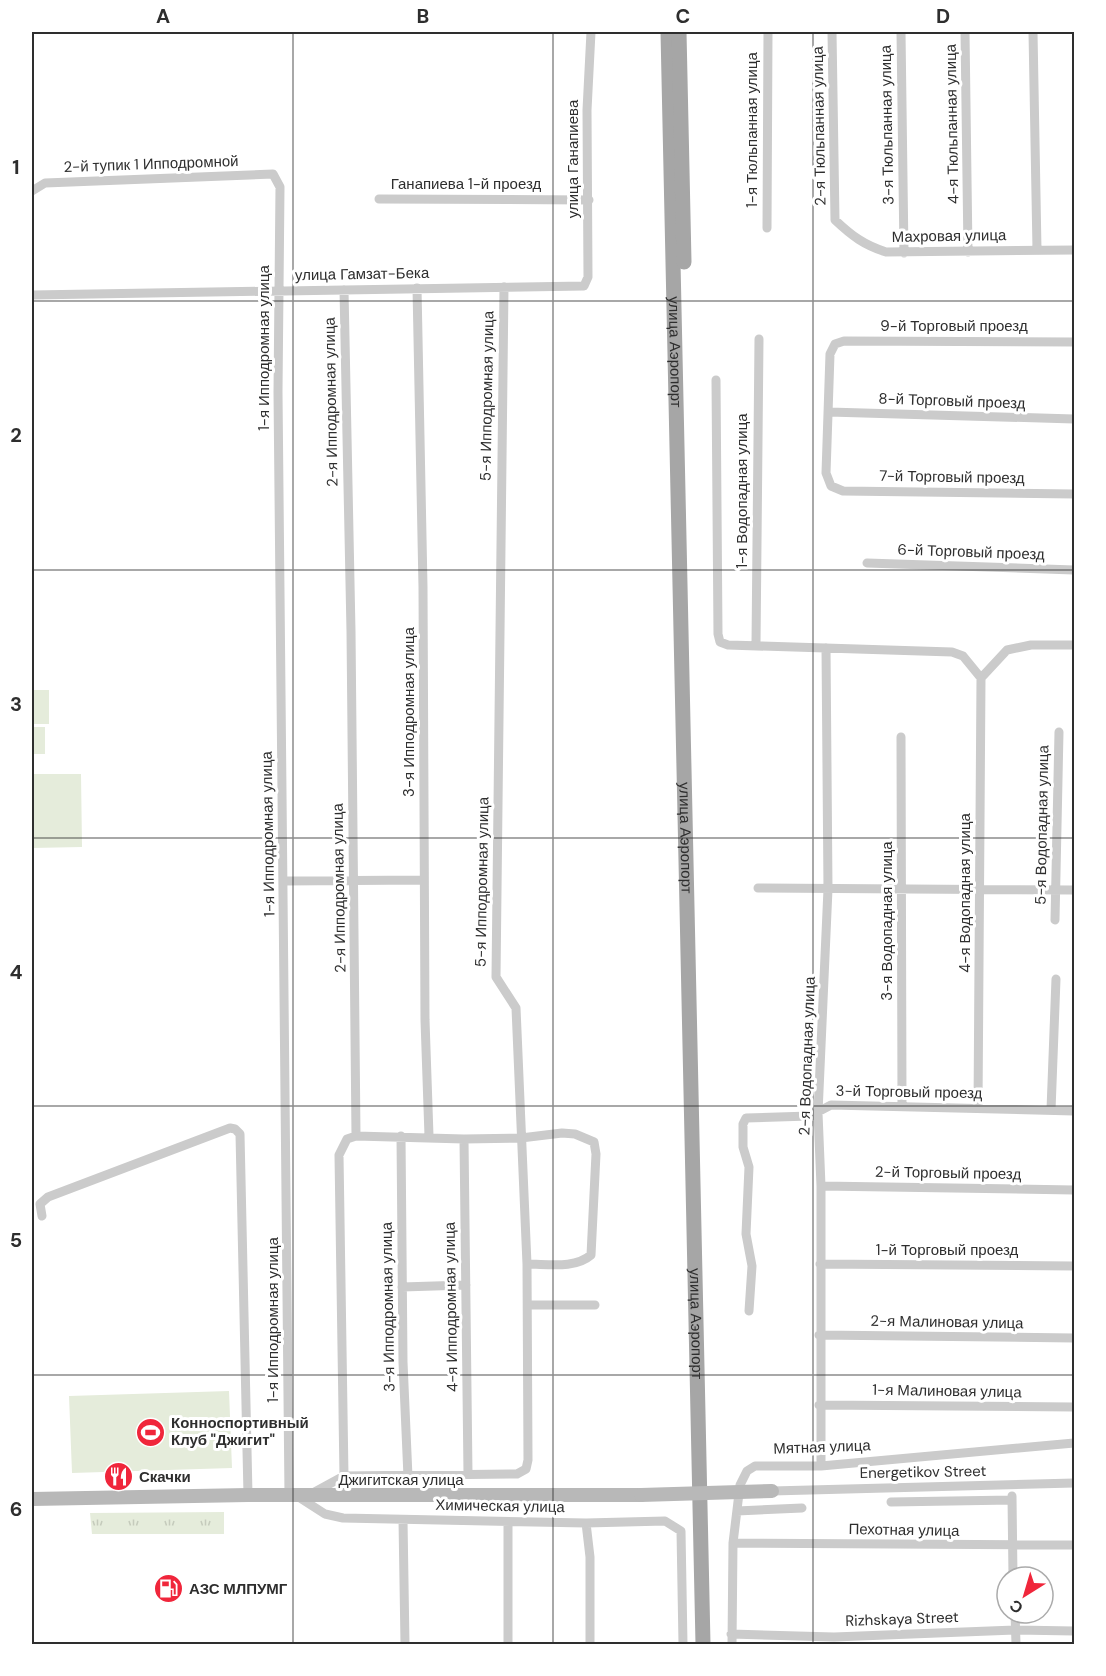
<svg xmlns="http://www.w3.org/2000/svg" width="1106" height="1676" viewBox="0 0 1106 1676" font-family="'DM Sans',sans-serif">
	<defs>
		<pattern id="grass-tufts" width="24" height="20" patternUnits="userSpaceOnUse" patternTransform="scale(1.5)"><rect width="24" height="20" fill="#e5ecdb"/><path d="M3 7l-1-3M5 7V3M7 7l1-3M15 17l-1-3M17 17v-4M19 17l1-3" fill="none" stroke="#c5cbbc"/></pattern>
	</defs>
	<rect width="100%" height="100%" fill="#fff"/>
	<!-- grass -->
	<path fill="url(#grass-tufts)" d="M 224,1512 L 224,1534 L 92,1534 L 90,1513 Z"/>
	<!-- green -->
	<path fill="#e5ecdb" d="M 32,690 L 49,690 L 49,724 L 32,724 Z
		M 32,727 L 45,727 L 45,754 L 32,754 Z
		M 32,774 L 81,774 L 82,847 L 32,848 Z
		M 229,1391 L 232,1468 L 72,1473 L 69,1396 Z"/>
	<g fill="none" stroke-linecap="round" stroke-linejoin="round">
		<!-- street -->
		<path stroke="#cbcbcb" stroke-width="9" d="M 832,32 L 835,220 C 852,236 864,245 886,252 L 1074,250
			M 901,32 L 904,253
			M 965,32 L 968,252
			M 1033,32 L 1037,250
			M 32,191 L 45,183 L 273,174 L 280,187 L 278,392 L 289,1496
			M 379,199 L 589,200
			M 767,228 L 768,32
			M 417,288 L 423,587 L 425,1020 L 429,1136
			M 32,295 L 584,286 L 588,277 L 587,110 L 591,32
			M 1074,342 L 844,341 L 835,344 L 830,354 L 826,473 L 831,486 L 843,491 L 1074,494
			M 716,380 L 718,634 L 720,642 L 728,645 L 952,652 L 963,656 L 981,678
			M 829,412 L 1074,419
			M 867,563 L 1074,570
			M 756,644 L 759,339
			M 981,678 L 1007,650 L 1031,645 L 1074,645
			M 901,737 L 902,1105
			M 283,881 L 424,880
			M 758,888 L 1074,890
			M 1055,920 L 1059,732
			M 978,1108 L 981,678
			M 1051,1110 L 1056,979
			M 356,1136 L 464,1139 L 521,1138 L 562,1133 L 575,1134 L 594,1142 L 596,1154 L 591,1255 C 575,1269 548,1264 527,1264
			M 401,1136 L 403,1362 L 408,1477
			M 464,1139 L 468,1474
			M 821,1186 L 1074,1190
			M 42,1216 L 40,1204 L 48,1197 L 230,1128 L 235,1129 L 240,1134 L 248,1495
			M 820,1264 L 1074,1266
			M 402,1287 L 466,1285
			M 528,1305 L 595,1305
			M 749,1311 L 752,1266 L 746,1234 L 749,1167 L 743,1147 L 743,1124 L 746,1118 L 810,1116 L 831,1105 L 1074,1111
			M 819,1335 L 1074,1338
			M 819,1405 L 1074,1407
			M 821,1466 L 821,1186 L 818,1113 L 828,889 L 826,648
			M 344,1476 L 339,1155 L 347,1139 L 356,1136 L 351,631 L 344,290
			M 772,1491 L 1074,1483
			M 311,1494 L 344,1476 L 517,1474 L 526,1469 L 528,1460 L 527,1264 L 516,1008 L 496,977 L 504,287
			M 297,1496 L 325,1514 L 343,1518 L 586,1523 L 590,1557 L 590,1644
			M 1012,1496 L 1013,1577
			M 891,1502 L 1012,1500
			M 737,1511 L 802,1508
			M 403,1520 L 405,1644
			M 508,1522 L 508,1644
			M 586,1523 L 665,1521 L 681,1531 L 683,1644
			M 733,1543 L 1074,1545
			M 1015,1613 L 1016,1644
			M 731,1634 L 834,1637 L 1015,1630 L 1074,1631
			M 732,1644 L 733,1543 L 740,1485 L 747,1471 L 755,1466 L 821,1466 L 1074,1443"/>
		<!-- secondary -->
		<path stroke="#b8b8b8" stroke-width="14" d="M 32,1499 L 248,1495 L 641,1495"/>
		<!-- primary -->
		<g stroke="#a6a6a6" stroke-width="15">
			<path id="s1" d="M 668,32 L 703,1644"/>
			<path d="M 679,32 L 684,262"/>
		</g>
		<!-- secondary-bridge -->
		<path stroke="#b8b8b8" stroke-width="14" d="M 641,1495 L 772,1491"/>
	</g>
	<!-- grid -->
	<path fill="none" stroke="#2e2e2e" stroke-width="1.5" stroke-opacity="0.55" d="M 293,32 L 293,1644M 553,32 L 553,1644M 813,32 L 813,1644M 32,301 L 1074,301M 32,570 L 1074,570M 32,838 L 1074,838M 32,1106 L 1074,1106M 32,1375 L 1074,1375"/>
	<!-- icons -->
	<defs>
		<symbol id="stadium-disc" viewBox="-11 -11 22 22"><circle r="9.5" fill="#f0263b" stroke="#fff"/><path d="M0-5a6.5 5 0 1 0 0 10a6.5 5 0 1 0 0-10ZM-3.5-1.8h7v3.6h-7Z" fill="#fff"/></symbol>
		<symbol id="restaurant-disc" viewBox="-11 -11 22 22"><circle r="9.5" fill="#f0263b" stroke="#fff"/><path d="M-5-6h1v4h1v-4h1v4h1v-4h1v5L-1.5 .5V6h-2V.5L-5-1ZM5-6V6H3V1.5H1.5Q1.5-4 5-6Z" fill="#fff"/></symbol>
		<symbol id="fuel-disc" viewBox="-11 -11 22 22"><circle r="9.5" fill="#f0263b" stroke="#fff"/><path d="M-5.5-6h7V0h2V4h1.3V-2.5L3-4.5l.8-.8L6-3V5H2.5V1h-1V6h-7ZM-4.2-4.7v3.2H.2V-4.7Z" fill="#fff"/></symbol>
	</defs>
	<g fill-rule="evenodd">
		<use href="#stadium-disc" x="134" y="1416" width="33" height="33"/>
		<use href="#restaurant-disc" x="102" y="1460" width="33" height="33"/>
		<use href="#fuel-disc" x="152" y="1572" width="33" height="33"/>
	</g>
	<g text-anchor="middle" stroke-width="6" stroke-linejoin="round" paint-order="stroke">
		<!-- street labels -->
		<g font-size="15" fill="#2e2e2e" stroke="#fff">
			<text transform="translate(952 124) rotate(-91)" y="5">4-я Тюльпанная улица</text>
			<text transform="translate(887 125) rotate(-91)" y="5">3-я Тюльпанная улица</text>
			<text transform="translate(819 126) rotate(-91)" y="5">2-я Тюльпанная улица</text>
			<text transform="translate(752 130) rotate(-90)" y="5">1-я Тюльпанная улица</text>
			<text transform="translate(573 159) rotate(-90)" y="5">улица Ганапиева</text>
			<text transform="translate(151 164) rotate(-2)" y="5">2-й тупик 1 Ипподромной</text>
			<text x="466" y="189">Ганапиева 1-й проезд</text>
			<text transform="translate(949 236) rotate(-1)" y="5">Махровая улица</text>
			<text transform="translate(362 274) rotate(-1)" y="5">улица Гамзат-Бека</text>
			<text x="954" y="331">9-й Торговый проезд</text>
			<text transform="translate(264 348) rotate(-90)" y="5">1-я Ипподромная улица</text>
			<text dy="5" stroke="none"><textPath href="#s1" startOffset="320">улица Аэропорт</textPath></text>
			<text transform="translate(487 396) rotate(-89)" y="5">5-я Ипподромная улица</text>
			<text transform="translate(952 401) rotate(2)" y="5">8-й Торговый проезд</text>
			<text transform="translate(331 402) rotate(-91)" y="5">2-я Ипподромная улица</text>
			<text transform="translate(952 477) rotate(1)" y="5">7-й Торговый проезд</text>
			<text transform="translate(742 491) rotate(-90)" y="5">1-я Водопадная улица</text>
			<text transform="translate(971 552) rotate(2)" y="5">6-й Торговый проезд</text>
			<text transform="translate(409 712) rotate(-90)" y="5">3-я Ипподромная улица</text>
			<text transform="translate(1042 825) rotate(-89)" y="5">5-я Водопадная улица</text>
			<text transform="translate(268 834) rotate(-91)" y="5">1-я Ипподромная улица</text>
			<text dy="5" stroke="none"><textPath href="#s1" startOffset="806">улица Аэропорт</textPath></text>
			<text transform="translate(482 882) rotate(-89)" y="5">5-я Ипподромная улица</text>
			<text transform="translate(339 888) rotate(-91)" y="5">2-я Ипподромная улица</text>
			<text transform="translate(965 893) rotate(-90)" y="5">4-я Водопадная улица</text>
			<text transform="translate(887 921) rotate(-90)" y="5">3-я Водопадная улица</text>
			<text transform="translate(807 1056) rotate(-88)" y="5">2-я Водопадная улица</text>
			<text transform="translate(909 1092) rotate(1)" y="5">3-й Торговый проезд</text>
			<text transform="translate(948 1173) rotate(1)" y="5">2-й Торговый проезд</text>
			<text x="947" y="1255">1-й Торговый проезд</text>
			<text transform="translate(388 1307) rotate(-91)" y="5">3-я Ипподромная улица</text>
			<text transform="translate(451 1307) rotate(-91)" y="5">4-я Ипподромная улица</text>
			<text transform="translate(273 1320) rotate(-90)" y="5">1-я Ипподромная улица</text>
			<text transform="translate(947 1322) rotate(1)" y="5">2-я Малиновая улица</text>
			<text dy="5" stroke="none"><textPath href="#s1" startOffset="1292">улица Аэропорт</textPath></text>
			<text transform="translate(947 1391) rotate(1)" y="5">1-я Малиновая улица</text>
			<text transform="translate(822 1447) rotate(-2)" y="5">Мятная улица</text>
			<text transform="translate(923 1472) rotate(-1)" y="5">Energetikov Street</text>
			<text x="401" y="1485">Джигитская улица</text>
			<text transform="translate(500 1506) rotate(1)" y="5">Химическая улица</text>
			<text transform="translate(904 1530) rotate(1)" y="5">Пехотная улица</text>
			<text transform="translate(902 1619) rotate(-2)" y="5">Rizhskaya Street</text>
		</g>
		<!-- poi labels -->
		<g font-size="15" font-weight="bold" fill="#2e2e2e" stroke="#fff" text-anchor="start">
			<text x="171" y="1428">Конноспортивный<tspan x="171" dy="17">Клуб "Джигит"</tspan></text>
			<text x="139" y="1482">Скачки</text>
			<text x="189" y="1594">АЗС МЛПУМГ</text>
		</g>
	</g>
	<!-- border -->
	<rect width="1106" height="1676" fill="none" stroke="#ffffff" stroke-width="66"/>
	<!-- north arrow -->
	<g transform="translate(1025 1595) rotate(217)"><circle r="28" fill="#ffffff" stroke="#ababab" stroke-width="1.5"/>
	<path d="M0-4.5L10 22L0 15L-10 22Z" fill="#f0263b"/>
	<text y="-9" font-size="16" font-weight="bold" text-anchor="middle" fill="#2e2e2e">С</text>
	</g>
	<rect x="33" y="33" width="1040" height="1610" fill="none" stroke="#2e2e2e" stroke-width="2"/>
	<g font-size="20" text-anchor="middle" font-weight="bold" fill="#2e2e2e">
		<text x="163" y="23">A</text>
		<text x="423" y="23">B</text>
		<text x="683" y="23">C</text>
		<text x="943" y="23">D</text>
		<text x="16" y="174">1</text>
		<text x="16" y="442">2</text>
		<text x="16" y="711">3</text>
		<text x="16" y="979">4</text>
		<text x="16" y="1247">5</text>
		<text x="16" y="1516">6</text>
	</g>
</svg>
